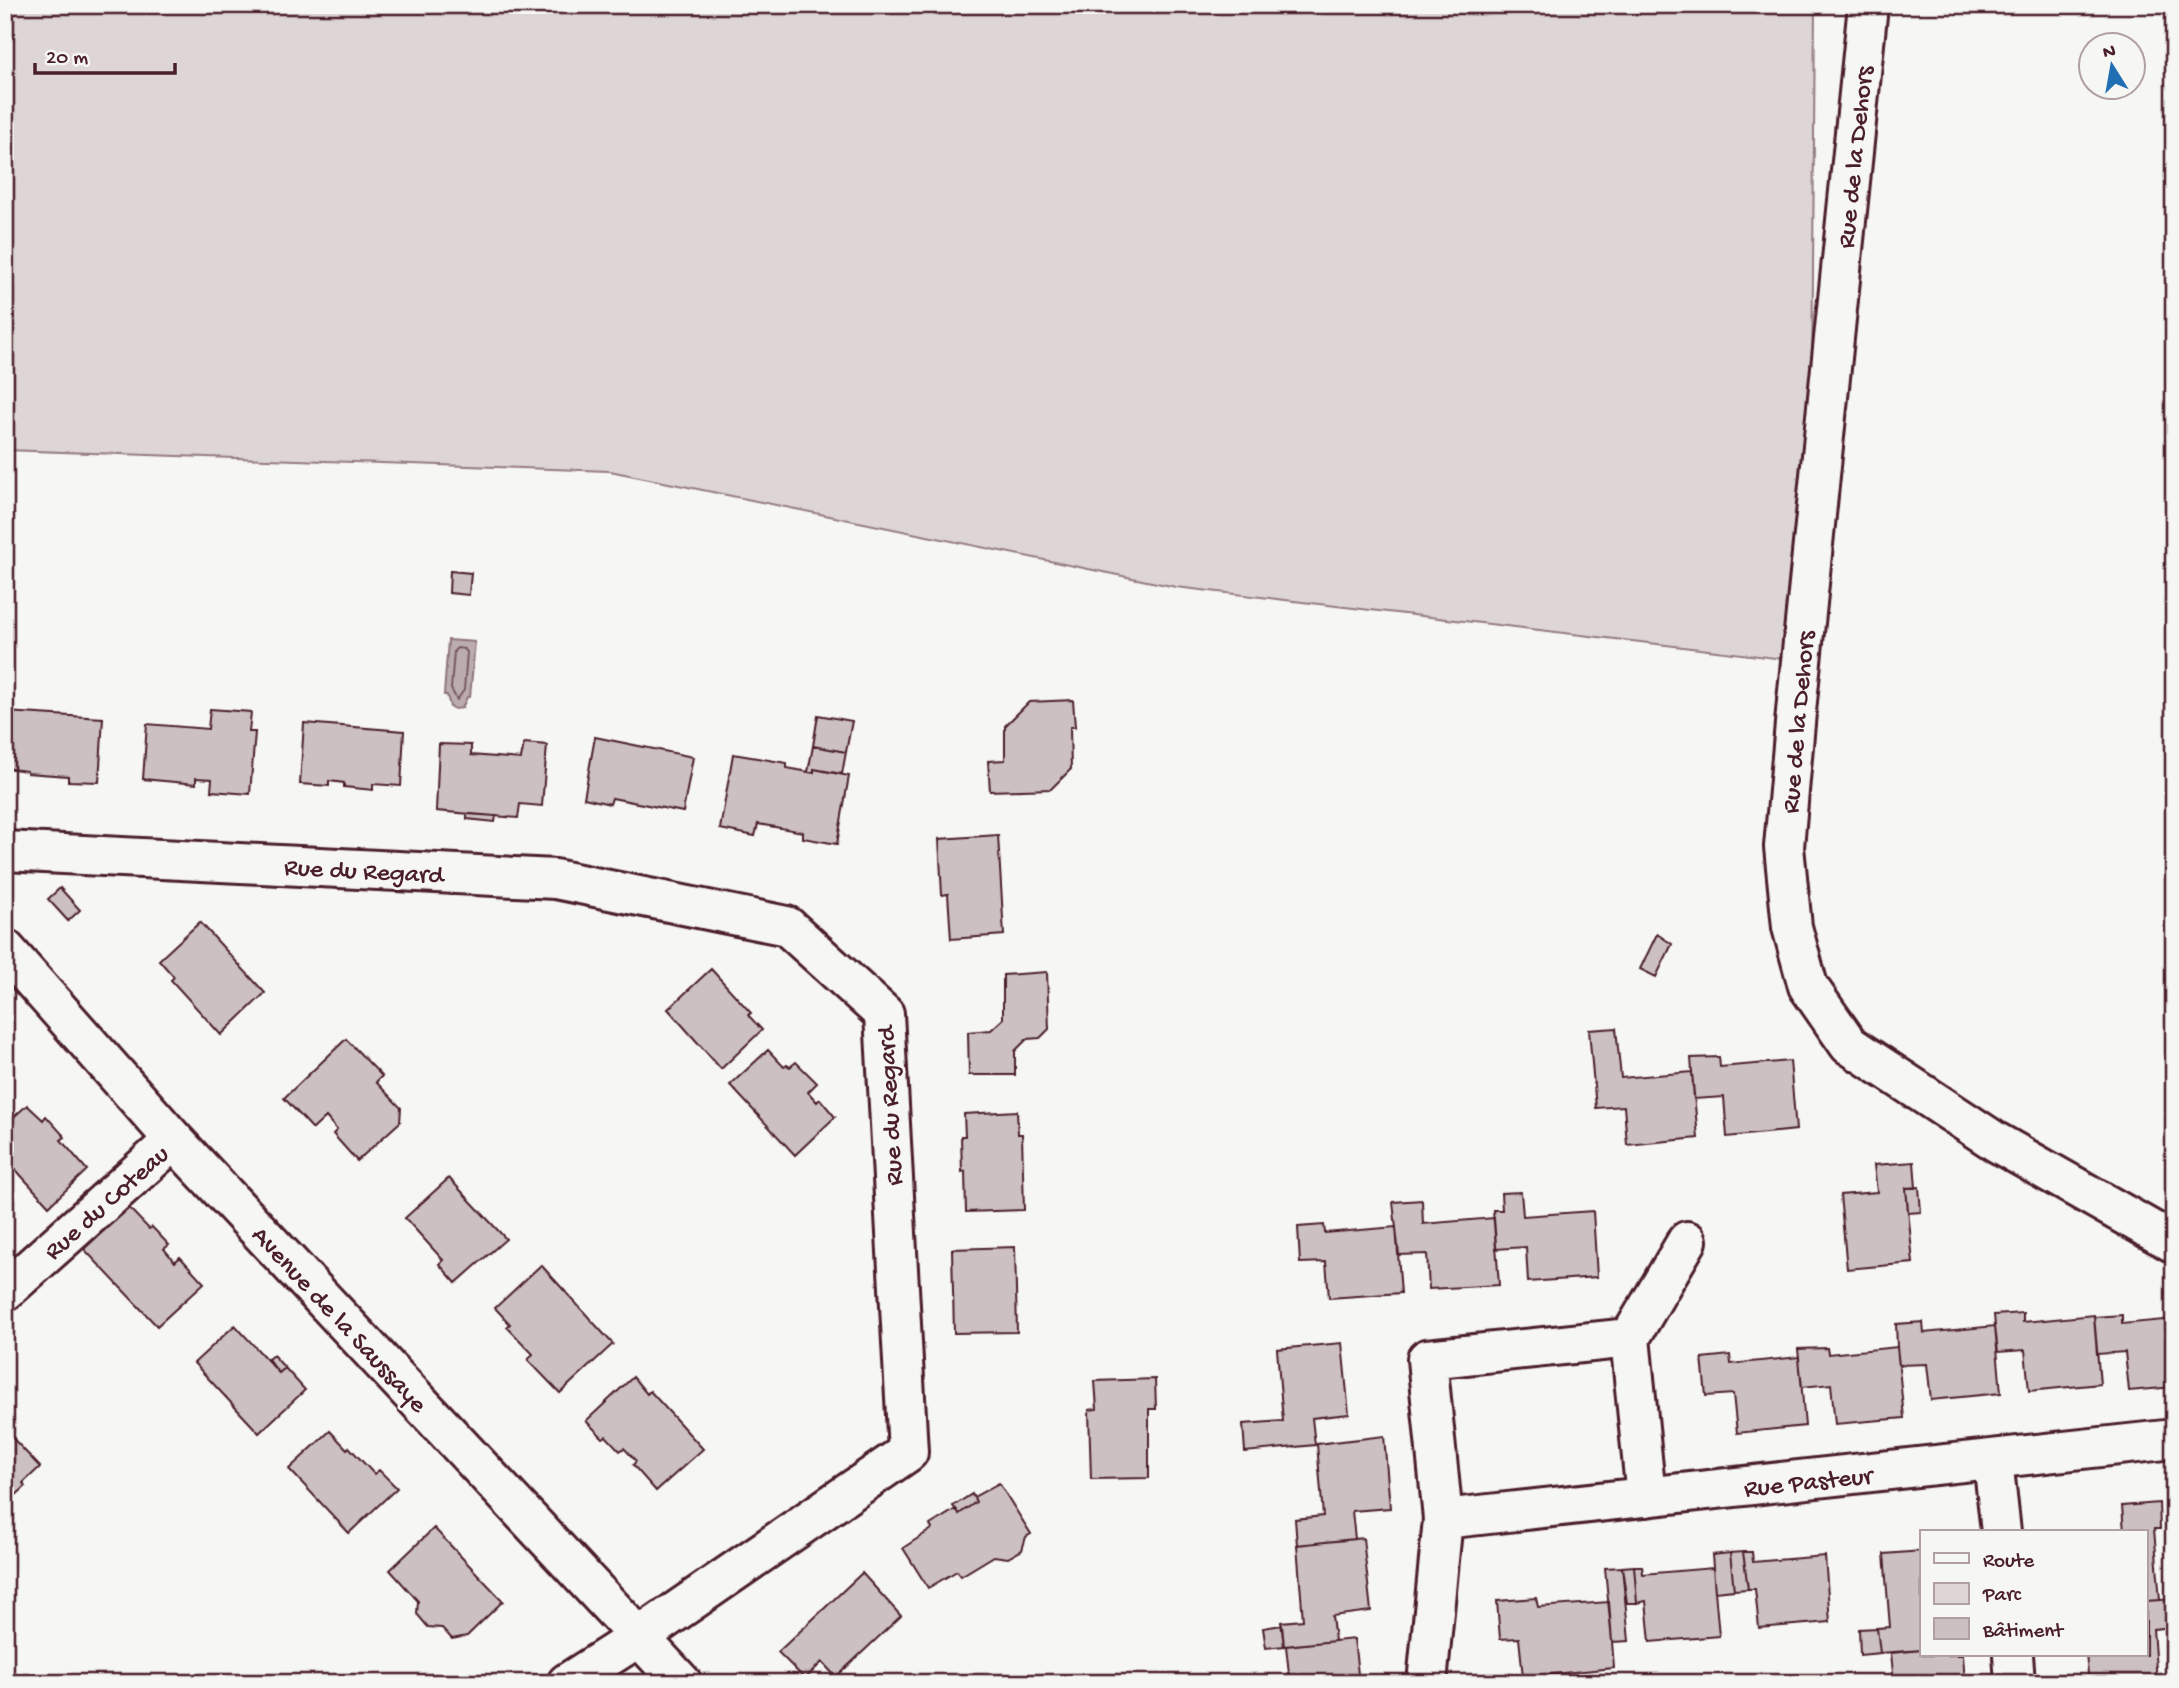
<svg xmlns="http://www.w3.org/2000/svg" width="2179" height="1688" viewBox="0 0 2179 1688" font-family="'Gochi Hand',sans-serif">
	<rect width="100%" height="100%" fill="#f6f6f2"/>
	<filter id="ink" filterUnits="userSpaceOnUse"><feTurbulence type="fractalNoise" baseFrequency=".0143" numOctaves="2"/><feDisplacementMap in="SourceGraphic" scale="14" xChannelSelector="R" yChannelSelector="G"/><feConvolveMatrix kernelMatrix="1 2 1 2 8 2 1 2 1" color-interpolation-filters="sRGB"/></filter>
	<g filter="url(#ink)">
		<!-- green -->
		<path fill="#ddd6d5" stroke="#947a80" stroke-width="2" d="M 5,5 L 1815,5 L 1810,662 L 1176,587 L 610,471 L 5,450 Z"/>
		<!-- water -->
		<path fill="#bbadae" stroke="#8e747a" stroke-width="2" d="M 448,640 L 475,642 L 470,697 L 467,697 L 462,708 L 455,709 L 450,707 L 447,695 L 444,695 Z"/>
		<g fill="none" stroke-linecap="round" stroke-linejoin="round">
			<!-- shore -->
			<path stroke="#77585f" stroke-width="2" d="M 457,648 L 464,649 L 467,652 L 464,690 L 457,700 L 451,689 L 454,651 Z"/>
		</g>
		<!-- building -->
		<path fill="#ccc1c0" stroke="#4a1f2b" stroke-width="2" d="M 450,571 L 471,573 L 469,595 L 449,593 Z
			M 1073,700 L 1075,727 L 1070,727 L 1071,769 L 1051,789 L 990,791 L 988,761 L 1005,760 L 1005,726 L 1029,702 Z
			M 210,709 L 251,712 L 249,732 L 255,732 L 250,794 L 211,791 L 212,779 L 196,778 L 196,784 L 143,779 L 147,724 L 208,729 Z
			M 5,712 L 103,718 L 99,782 L 68,781 L 68,776 L 27,773 L 27,771 L 5,768 Z
			M 818,715 L 852,721 L 846,752 L 813,746 Z
			M 304,723 L 404,731 L 401,786 L 373,784 L 373,790 L 344,787 L 344,783 L 329,781 L 329,786 L 300,784 Z
			M 595,737 L 693,757 L 683,812 L 612,798 L 610,804 L 584,798 Z
			M 524,743 L 547,745 L 542,806 L 520,804 L 518,818 L 436,811 L 439,744 L 471,745 L 471,755 L 521,759 Z
			M 813,746 L 846,752 L 842,774 L 814,769 L 814,773 L 808,772 Z
			M 733,754 L 787,763 L 787,768 L 814,773 L 814,769 L 849,776 L 837,844 L 803,838 L 803,832 L 758,824 L 755,836 L 720,829 Z
			M 467,814 L 496,816 L 495,822 L 467,819 Z
			M 998,835 L 1004,935 L 951,939 L 948,894 L 942,895 L 939,839 Z
			M 60,888 L 80,910 L 68,921 L 48,899 Z
			M 200,922 L 265,993 L 221,1035 L 171,980 L 174,977 L 159,960 Z
			M 1657,934 L 1672,944 L 1656,977 L 1640,969 Z
			M 711,969 L 751,1013 L 748,1015 L 762,1030 L 721,1069 L 668,1009 Z
			M 1047,972 L 1049,1029 L 1040,1038 L 1027,1039 L 1015,1051 L 1015,1075 L 969,1075 L 968,1032 L 991,1030 L 1003,1019 L 1003,975 Z
			M 1616,1028 L 1621,1078 L 1692,1072 L 1698,1138 L 1627,1145 L 1624,1106 L 1596,1108 L 1589,1030 Z
			M 346,1039 L 382,1076 L 376,1082 L 401,1108 L 400,1122 L 357,1161 L 333,1134 L 337,1130 L 326,1117 L 313,1129 L 284,1098 Z
			M 768,1050 L 784,1067 L 787,1065 L 790,1067 L 796,1062 L 817,1083 L 808,1092 L 817,1102 L 820,1099 L 835,1117 L 795,1155 L 730,1085 Z
			M 1719,1057 L 1720,1067 L 1790,1061 L 1796,1130 L 1727,1137 L 1724,1097 L 1694,1099 L 1691,1058 Z
			M 27,1105 L 43,1120 L 46,1116 L 65,1137 L 61,1140 L 87,1170 L 49,1206 L 5,1158 L 5,1125 Z
			M 1017,1111 L 1018,1134 L 1022,1134 L 1024,1210 L 966,1212 L 965,1171 L 962,1172 L 961,1136 L 965,1136 L 964,1114 Z
			M 1914,1162 L 1916,1188 L 1906,1188 L 1913,1263 L 1847,1269 L 1840,1195 L 1877,1192 L 1874,1165 Z
			M 449,1178 L 506,1239 L 456,1283 L 439,1264 L 443,1260 L 405,1218 Z
			M 1919,1187 L 1921,1212 L 1908,1213 L 1906,1188 Z
			M 1521,1192 L 1523,1216 L 1593,1211 L 1597,1277 L 1528,1282 L 1526,1247 L 1496,1249 L 1493,1210 L 1502,1210 L 1501,1193 Z
			M 1422,1200 L 1423,1224 L 1494,1218 L 1499,1285 L 1429,1289 L 1427,1254 L 1399,1255 L 1393,1202 Z
			M 128,1207 L 149,1229 L 152,1227 L 169,1245 L 164,1249 L 175,1262 L 180,1257 L 204,1283 L 157,1326 L 84,1249 Z
			M 1324,1225 L 1325,1233 L 1396,1227 L 1401,1293 L 1329,1298 L 1326,1262 L 1300,1263 L 1298,1227 Z
			M 1015,1247 L 1017,1332 L 954,1333 L 952,1249 Z
			M 541,1265 L 613,1344 L 560,1393 L 528,1360 L 533,1354 L 507,1327 L 510,1324 L 495,1308 Z
			M 2023,1313 L 2023,1322 L 2094,1315 L 2100,1384 L 2029,1391 L 2025,1350 L 1998,1352 L 1995,1326 L 1994,1315 Z
			M 2122,1315 L 2122,1324 L 2174,1319 L 2174,1387 L 2129,1391 L 2125,1352 L 2097,1354 L 2094,1317 Z
			M 1923,1322 L 1924,1333 L 1995,1326 L 2001,1393 L 1931,1400 L 1927,1364 L 1899,1365 L 1897,1347 L 1896,1324 Z
			M 235,1325 L 279,1373 L 285,1368 L 305,1390 L 259,1433 L 194,1363 Z
			M 1342,1343 L 1349,1414 L 1312,1418 L 1315,1445 L 1245,1452 L 1243,1424 L 1283,1421 L 1277,1349 Z
			M 1897,1347 L 1904,1418 L 1835,1424 L 1831,1384 L 1802,1387 L 1798,1349 L 1827,1348 L 1828,1354 Z
			M 273,1355 L 285,1368 L 279,1373 L 268,1359 Z
			M 1730,1355 L 1731,1364 L 1799,1357 L 1805,1426 L 1737,1433 L 1733,1394 L 1706,1396 L 1702,1358 Z
			M 633,1377 L 647,1394 L 650,1391 L 703,1449 L 656,1491 L 633,1465 L 636,1461 L 624,1448 L 620,1451 L 606,1436 L 603,1438 L 586,1421 Z
			M 1155,1379 L 1156,1409 L 1149,1409 L 1149,1478 L 1091,1479 L 1089,1410 L 1097,1409 L 1095,1381 Z
			M 5,1430 L 40,1467 L 23,1483 L 25,1487 L 5,1505 Z
			M 330,1431 L 347,1449 L 349,1447 L 374,1474 L 379,1470 L 397,1488 L 349,1533 L 289,1469 Z
			M 1384,1436 L 1390,1508 L 1352,1511 L 1355,1539 L 1297,1545 L 1295,1519 L 1323,1516 L 1317,1444 Z
			M 999,1483 L 1031,1534 L 1026,1537 L 1022,1550 L 1008,1558 L 994,1556 L 961,1576 L 957,1571 L 928,1588 L 903,1548 L 932,1529 L 930,1525 L 956,1509 L 959,1514 L 976,1502 L 974,1497 Z
			M 972,1494 L 976,1502 L 959,1514 L 953,1506 Z
			M 2159,1503 L 2160,1529 L 2154,1529 L 2160,1600 L 2146,1601 L 2146,1532 L 2124,1532 L 2122,1506 Z
			M 434,1528 L 503,1601 L 467,1636 L 452,1639 L 442,1628 L 428,1627 L 417,1614 L 418,1601 L 390,1570 Z
			M 1363,1538 L 1371,1611 L 1332,1616 L 1335,1641 L 1284,1646 L 1281,1622 L 1303,1620 L 1297,1545 Z
			M 1922,1551 L 1922,1622 L 1919,1622 L 1922,1650 L 1880,1653 L 1877,1628 L 1890,1627 L 1884,1554 Z
			M 1743,1552 L 1748,1589 L 1734,1590 L 1730,1553 Z
			M 1743,1552 L 1752,1552 L 1753,1562 L 1825,1556 L 1830,1622 L 1759,1628 L 1755,1589 L 1748,1589 Z
			M 1730,1553 L 1734,1590 L 1715,1592 L 1712,1555 Z
			M 1634,1566 L 1642,1566 L 1643,1574 L 1713,1568 L 1719,1636 L 1650,1642 L 1646,1601 L 1637,1603 Z
			M 1634,1566 L 1637,1603 L 1627,1603 L 1622,1567 Z
			M 1622,1567 L 1629,1641 L 1612,1642 L 1605,1568 Z
			M 862,1573 L 901,1616 L 836,1677 L 822,1662 L 805,1679 L 778,1652 Z
			M 1536,1598 L 1538,1607 L 1609,1602 L 1614,1668 L 1523,1677 L 1519,1638 L 1500,1639 L 1497,1601 Z
			M 2174,1599 L 2174,1627 L 2153,1629 L 2157,1683 L 2089,1683 L 2086,1655 L 2146,1655 L 2146,1601 Z
			M 1282,1625 L 1284,1646 L 1266,1648 L 1263,1628 Z
			M 1877,1628 L 1880,1653 L 1860,1655 L 1859,1629 Z
			M 1354,1639 L 1359,1683 L 1290,1683 L 1286,1646 Z
			M 1922,1650 L 1922,1655 L 1963,1655 L 1965,1683 L 1894,1683 L 1891,1653 Z"/>
		<g fill="none" stroke-linecap="round" stroke-linejoin="round">
			<defs>
				<path id="minor" d="M 1868,5 L 1797,701 L 1784,847 L 1792,927 L 1808,986 L 1849,1045 L 1996,1142 L 2174,1243
					M 5,851 L 555,879 L 787,926 L 884,1014 L 908,1452 L 639,1637 L 567,1683
					M 5,949 L 174,1140 L 682,1683
					M 5,1291 L 174,1140
					M 1630,1338 L 1687,1241
					M 1993,1460 L 2001,1532
					M 1443,1519 L 2174,1439
					M 2013,1655 L 2015,1683
					M 1427,1683 L 1443,1519 L 1427,1359 L 1630,1338 L 1646,1497"/>
			</defs>
			<!-- minor casing -->
			<use href="#minor" stroke="#4a1f2b" stroke-width="44"/>
			<!-- minor -->
			<use href="#minor" stroke="#f6f6f2" stroke-width="38"/>
		</g>
	</g>
	<g text-anchor="middle" stroke-width="5" stroke-linejoin="round" paint-order="stroke">
		<!-- street labels -->
		<g font-size="26" fill="#4a1f2b" stroke="#f6f6f2">
			<text transform="translate(1853 157) rotate(-84)" y="9">Rue de la Dehors</text>
			<text transform="translate(1796 722) rotate(-85)" y="9">Rue de la Dehors</text>
			<text transform="translate(364 869) rotate(3)" y="9">Rue du Regard</text>
			<text transform="translate(888 1106) rotate(-93)" y="9">Rue du Regard</text>
			<text transform="translate(105 1201) rotate(-42)" y="9">Rue du Coteau</text>
			<text transform="translate(341 1318) rotate(47)" y="9">Avenue de la Saussaye</text>
			<text transform="translate(1808 1480) rotate(-6)" y="9">Rue Pasteur</text>
		</g>
	</g>
	<!-- margin -->
	<rect width="2179" height="1688" fill="none" stroke="#f6f6f2" stroke-width="28"/>
	<rect x="14" y="14" width="2151" height="1660" fill="none" stroke="#4a1f2b" stroke-width="2.5" filter="url(#ink)"/>
	<!-- legend -->
	<rect x="1920" y="1530" width="228" height="126" fill="#f6f6f2" stroke="#b1a0a2" stroke-width="2"/>
	<rect x="1934" y="1553" width="35" height="10" fill="#f6f6f2" stroke="#b1a0a2" stroke-width="2"/>
	<text x="1983" y="1566" font-size="21" fill="#4a1f2b">Route</text>
	<rect x="1934" y="1583" width="35" height="21" fill="#ddd6d5" stroke="#b1a0a2" stroke-width="2"/>
	<text x="1983" y="1600" font-size="21" fill="#4a1f2b">Parc</text>
	<rect x="1934" y="1618" width="35" height="21" fill="#ccc1c0" stroke="#b1a0a2" stroke-width="2"/>
	<text x="1983" y="1636" font-size="21" fill="#4a1f2b">Bâtiment</text>
	<!-- north arrow -->
	<g transform="translate(2112 66) rotate(349)"><circle r="33" fill="#f6f6f2" stroke="#b1a0a2" stroke-width="2"/>
	<path d="M0-5L12 26L0 18L-12 26Z" fill="#1f6fb2"/>
	<text y="-10" font-size="19" font-weight="bold" text-anchor="middle" fill="#4a1f2b">N</text>
	</g>
	<!-- scale -->
	<path d="M35 63v10h140v-10" fill="none" stroke="#4a1f2b" stroke-width="3.5"/>
	<text x="46" y="63" font-size="21" fill="#4a1f2b" stroke="#f6f6f2" stroke-width="5" paint-order="stroke">20 m</text>
</svg>
